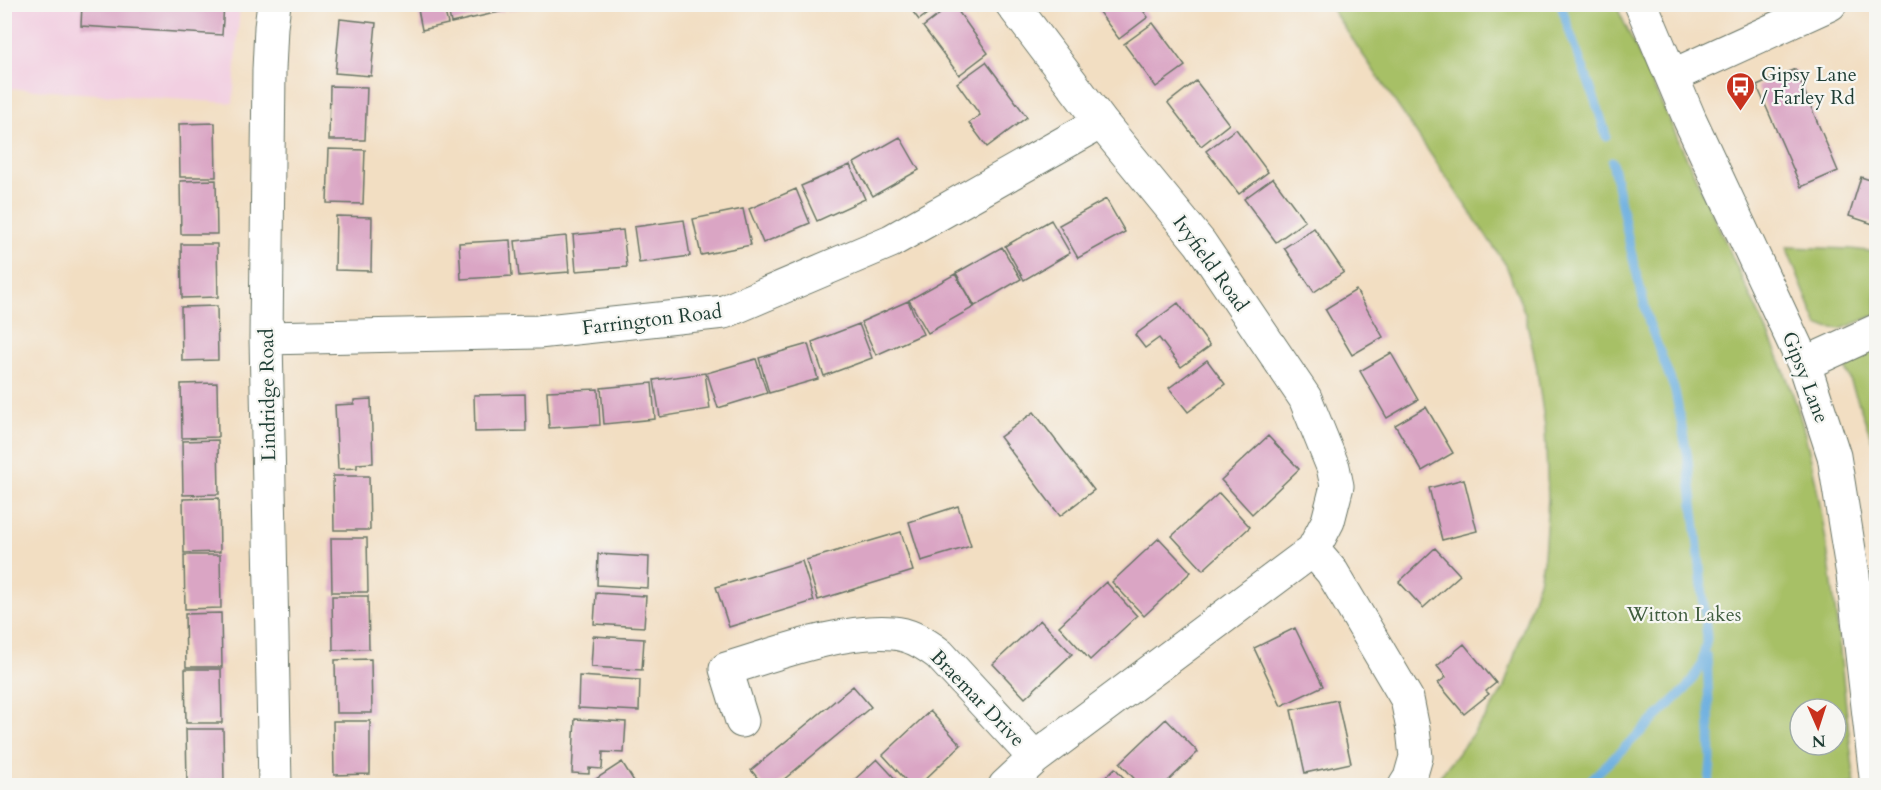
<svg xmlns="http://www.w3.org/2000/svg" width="1881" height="790" viewBox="0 0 1881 790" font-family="Cardo,serif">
	<rect width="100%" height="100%" fill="#f6f6f2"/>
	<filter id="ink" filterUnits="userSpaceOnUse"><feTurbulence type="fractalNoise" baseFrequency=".0167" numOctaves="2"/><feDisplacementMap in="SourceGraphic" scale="12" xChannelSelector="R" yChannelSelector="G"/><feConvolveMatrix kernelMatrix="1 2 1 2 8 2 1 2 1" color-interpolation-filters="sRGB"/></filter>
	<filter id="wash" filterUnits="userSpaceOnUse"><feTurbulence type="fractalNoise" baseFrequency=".008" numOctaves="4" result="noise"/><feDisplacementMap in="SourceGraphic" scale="24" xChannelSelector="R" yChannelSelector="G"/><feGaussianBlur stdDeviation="1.35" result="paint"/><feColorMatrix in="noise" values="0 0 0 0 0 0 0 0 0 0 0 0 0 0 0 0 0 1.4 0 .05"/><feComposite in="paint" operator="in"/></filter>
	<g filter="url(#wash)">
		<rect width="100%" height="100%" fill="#f2dec2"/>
		<!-- built -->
		<path fill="#f2cfe1" d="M 4,5 L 240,5 L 233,103 L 5,88 Z"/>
		<!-- green -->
		<path fill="#a7c066" stroke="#637e4d" stroke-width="1.5" fill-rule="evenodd" d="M 1329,5 L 1616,5 C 1655,88 1693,172 1732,256 C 1755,308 1787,368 1802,423 C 1833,539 1840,666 1855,785 L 1433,785 L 1485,718 L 1503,690 L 1539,581 L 1544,556 L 1548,499 L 1545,427 L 1536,364 L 1525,314 L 1506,265 ZM 1800,709 L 1836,709 L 1836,745 L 1800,745 Z
			M 1786,247 L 1850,249 L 1876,252 L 1876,315 L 1841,329 L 1818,326 Z
			M 1876,342 L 1876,437 L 1872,440 L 1844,363 Z"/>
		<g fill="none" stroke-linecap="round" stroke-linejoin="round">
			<!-- stream -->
			<path stroke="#6aaedf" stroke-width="9" d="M 1561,4 C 1573,49 1595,91 1606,136
				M 1707,656 L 1711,759 L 1709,786
				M 1584,786 L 1686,689 L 1701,666 L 1707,638 L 1697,537 L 1687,453 L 1675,391 L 1649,323 L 1631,251 L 1612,161"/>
		</g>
		<g id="blocks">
			<!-- building -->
			<path fill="#daa5c4" d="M 82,4 L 224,4 L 222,35 L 81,26 Z
				M 417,4 L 443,4 L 448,24 L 422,30 Z
				M 447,4 L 502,4 L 504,11 L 451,23 Z
				M 507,4 L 532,4 L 532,5 L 508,11 Z
				M 907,4 L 940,4 L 919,20 Z
				M 953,4 L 988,53 L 959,75 L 923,27 Z
				M 1093,4 L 1138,4 L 1148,17 L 1119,39 Z
				M 340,19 L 376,23 L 371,76 L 335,73 Z
				M 1153,23 L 1185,66 L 1156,87 L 1124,44 Z
				M 986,62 L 1027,117 L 987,147 L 969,123 L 980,115 L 957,83 Z
				M 1795,69 L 1838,171 L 1801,187 L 1757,86 Z
				M 1196,81 L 1229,124 L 1201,146 L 1168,103 Z
				M 330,86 L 367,87 L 365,140 L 329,140 Z
				M 215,123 L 216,177 L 180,177 L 179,124 Z
				M 1236,129 L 1268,172 L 1239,194 L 1206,151 Z
				M 900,137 L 919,170 L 873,196 L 854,163 Z
				M 329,149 L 365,150 L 363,204 L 327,203 Z
				M 850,165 L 865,199 L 817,221 L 801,186 Z
				M 1861,177 L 1876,182 L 1876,225 L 1849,216 Z
				M 1273,178 L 1305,221 L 1276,242 L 1244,199 Z
				M 216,180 L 217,234 L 181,234 L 180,181 Z
				M 796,189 L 810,223 L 763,243 L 749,209 Z
				M 1106,199 L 1125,232 L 1078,258 L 1059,225 Z
				M 743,209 L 751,245 L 701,255 L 693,219 Z
				M 336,216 L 372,217 L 371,271 L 335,270 Z
				M 684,220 L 690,256 L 639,263 L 634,227 Z
				M 1051,220 L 1070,253 L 1024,280 L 1005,246 Z
				M 1314,228 L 1344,272 L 1314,292 L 1284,248 Z
				M 623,230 L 627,267 L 576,271 L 573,235 Z
				M 566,236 L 569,272 L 519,276 L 515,241 Z
				M 510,240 L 512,276 L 461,279 L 459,243 Z
				M 181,244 L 217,244 L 218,297 L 182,298 Z
				M 1002,247 L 1021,279 L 975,306 L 956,273 Z
				M 955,274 L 974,307 L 928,333 L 909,300 Z
				M 1356,290 L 1383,337 L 1352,355 L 1325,309 Z
				M 908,301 L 923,334 L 876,355 L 861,322 Z
				M 1178,303 L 1210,346 L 1181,367 L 1159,338 L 1145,348 L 1135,335 Z
				M 217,306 L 218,360 L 182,361 L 181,307 Z
				M 859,324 L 872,358 L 824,376 L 812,342 Z
				M 808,344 L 818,379 L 769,393 L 759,358 Z
				M 1391,353 L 1418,400 L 1387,418 L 1360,371 Z
				M 756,359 L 767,393 L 718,408 L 707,373 Z
				M 1207,360 L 1225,384 L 1188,412 L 1169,388 Z
				M 705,373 L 710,409 L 660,417 L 654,380 Z
				M 217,383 L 218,437 L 182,438 L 181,384 Z
				M 652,383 L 655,419 L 604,424 L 601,388 Z
				M 598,389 L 600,425 L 549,428 L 547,391 Z
				M 525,394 L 526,431 L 475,432 L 474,395 Z
				M 371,399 L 373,463 L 357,464 L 357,468 L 338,469 L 335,405 L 354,404 L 354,400 Z
				M 1426,407 L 1453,453 L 1422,471 L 1395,425 Z
				M 1034,412 L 1094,490 L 1060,516 L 1000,437 Z
				M 1268,436 L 1299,469 L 1252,514 L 1221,480 Z
				M 218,440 L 219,494 L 183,495 L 182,441 Z
				M 333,476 L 369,476 L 370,530 L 334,530 Z
				M 1464,479 L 1477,531 L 1442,540 L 1429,488 Z
				M 1219,493 L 1250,527 L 1203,570 L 1172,536 Z
				M 219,498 L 220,552 L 184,553 L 183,499 Z
				M 958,506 L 971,546 L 921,561 L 909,522 Z
				M 901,532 L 913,571 L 818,600 L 806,560 Z
				M 331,538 L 367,538 L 368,592 L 332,592 Z
				M 1159,538 L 1191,572 L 1144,616 L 1112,582 Z
				M 1435,548 L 1460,575 L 1423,608 L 1399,582 Z
				M 598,554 L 649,557 L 648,588 L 597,585 Z
				M 184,555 L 220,555 L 221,608 L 185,609 Z
				M 802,561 L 814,601 L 729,627 L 716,587 Z
				M 1106,582 L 1137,616 L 1090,660 L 1059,626 Z
				M 596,593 L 646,596 L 644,627 L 594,624 Z
				M 332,596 L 368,596 L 369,649 L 333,650 Z
				M 221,613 L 222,667 L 186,667 L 185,614 Z
				M 1040,620 L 1072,654 L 1025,698 L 993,664 Z
				M 1295,628 L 1323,686 L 1281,706 L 1254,648 Z
				M 593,636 L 644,639 L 642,670 L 591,667 Z
				M 1464,644 L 1496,683 L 1486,691 L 1489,694 L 1464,714 L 1438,683 L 1446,677 L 1437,666 Z
				M 371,659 L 372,713 L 336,713 L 335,660 Z
				M 185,669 L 221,669 L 222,723 L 186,723 Z
				M 579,676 L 640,680 L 639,711 L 578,708 Z
				M 853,686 L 871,707 L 776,786 L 764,786 L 751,770 Z
				M 1337,700 L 1351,763 L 1305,773 L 1291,710 Z
				M 930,711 L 961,745 L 918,786 L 911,786 L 883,755 Z
				M 575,719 L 626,722 L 624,753 L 603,752 L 602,769 L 589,768 L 589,774 L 572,773 Z
				M 1166,719 L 1198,752 L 1163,786 L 1141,786 L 1120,763 Z
				M 333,721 L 370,721 L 370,774 L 334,775 Z
				M 186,729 L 223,729 L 224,782 L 187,783 Z
				M 877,759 L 902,786 L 848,786 L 854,780 Z
				M 622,762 L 637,786 L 585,786 Z
				M 1115,768 L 1131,786 L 1096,786 Z"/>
		</g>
	</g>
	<g filter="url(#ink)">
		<use href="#blocks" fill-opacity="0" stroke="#697566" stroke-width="1.5"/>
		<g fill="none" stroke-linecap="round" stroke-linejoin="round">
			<defs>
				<path id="minor" d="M 274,4 L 271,27 L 269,70 L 266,338 L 275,786
					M 1641,4 L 1690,120 L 1804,364 L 1834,456 L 1853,575 L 1876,777
					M 1672,76 L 1830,4
					M 266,338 L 538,332 L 724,312 L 891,241 L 1101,122
					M 1804,364 L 1876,331
					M 1313,550 L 1332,572 L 1407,699 L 1413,729 L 1416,757 L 1410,778 L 1405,786
					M 742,721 L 726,669 C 776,654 841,629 893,633 C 910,634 926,644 939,654 L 1035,758
					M 1005,786 L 1035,758 L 1313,550 L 1328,521 L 1337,486 L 1333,467 L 1305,398 L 1200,243 L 1101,122 L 1012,4"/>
			</defs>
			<!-- minor casing -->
			<use href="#minor" stroke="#697566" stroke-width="35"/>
			<!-- minor -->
			<use href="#minor" stroke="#fff" stroke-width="33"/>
		</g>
	</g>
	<!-- icons -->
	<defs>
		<symbol id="bus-pin" viewBox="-11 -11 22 30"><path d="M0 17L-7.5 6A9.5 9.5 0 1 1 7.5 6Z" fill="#c8321e" stroke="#f6f6f2"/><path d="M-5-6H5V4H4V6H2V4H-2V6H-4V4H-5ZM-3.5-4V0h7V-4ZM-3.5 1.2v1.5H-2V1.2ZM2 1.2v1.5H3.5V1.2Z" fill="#fff"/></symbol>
	</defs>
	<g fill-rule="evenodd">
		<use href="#bus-pin" x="1724" y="70" width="33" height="45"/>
	</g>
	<g text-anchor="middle" stroke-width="4.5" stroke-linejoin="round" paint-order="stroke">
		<!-- poi labels -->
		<g font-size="20" fill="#1f3d34" stroke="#f6f6f2" text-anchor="start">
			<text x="1761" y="81">Gipsy Lane<tspan x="1761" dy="23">/ Farley Rd</tspan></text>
		</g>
		<!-- street labels -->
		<g font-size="20" fill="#1f3d34" stroke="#f6f6f2">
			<text transform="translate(1211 263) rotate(54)" y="7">Ivyfield Road</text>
			<text transform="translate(652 319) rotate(-7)" y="7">Farrington Road</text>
			<text transform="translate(1806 377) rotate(69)" y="7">Gipsy Lane</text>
			<text transform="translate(267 395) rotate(-91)" y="7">Lindridge Road</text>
			<text transform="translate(978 698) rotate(46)" y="7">Braemar Drive</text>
		</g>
		<!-- park labels -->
		<g font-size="20" fill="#415e40" stroke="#f6f6f2">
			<text x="1684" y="621">Witton Lakes</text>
		</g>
	</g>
	<!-- margin -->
	<rect width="1881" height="790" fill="none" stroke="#f6f6f2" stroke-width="24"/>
	<!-- north arrow -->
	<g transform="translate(1818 727) rotate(177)"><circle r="28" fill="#f6f6f2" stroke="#a0aca6" stroke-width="1.5"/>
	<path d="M0-4.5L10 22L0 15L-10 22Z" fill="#c8321e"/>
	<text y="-9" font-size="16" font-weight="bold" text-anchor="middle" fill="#1f3d34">N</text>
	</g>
</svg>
